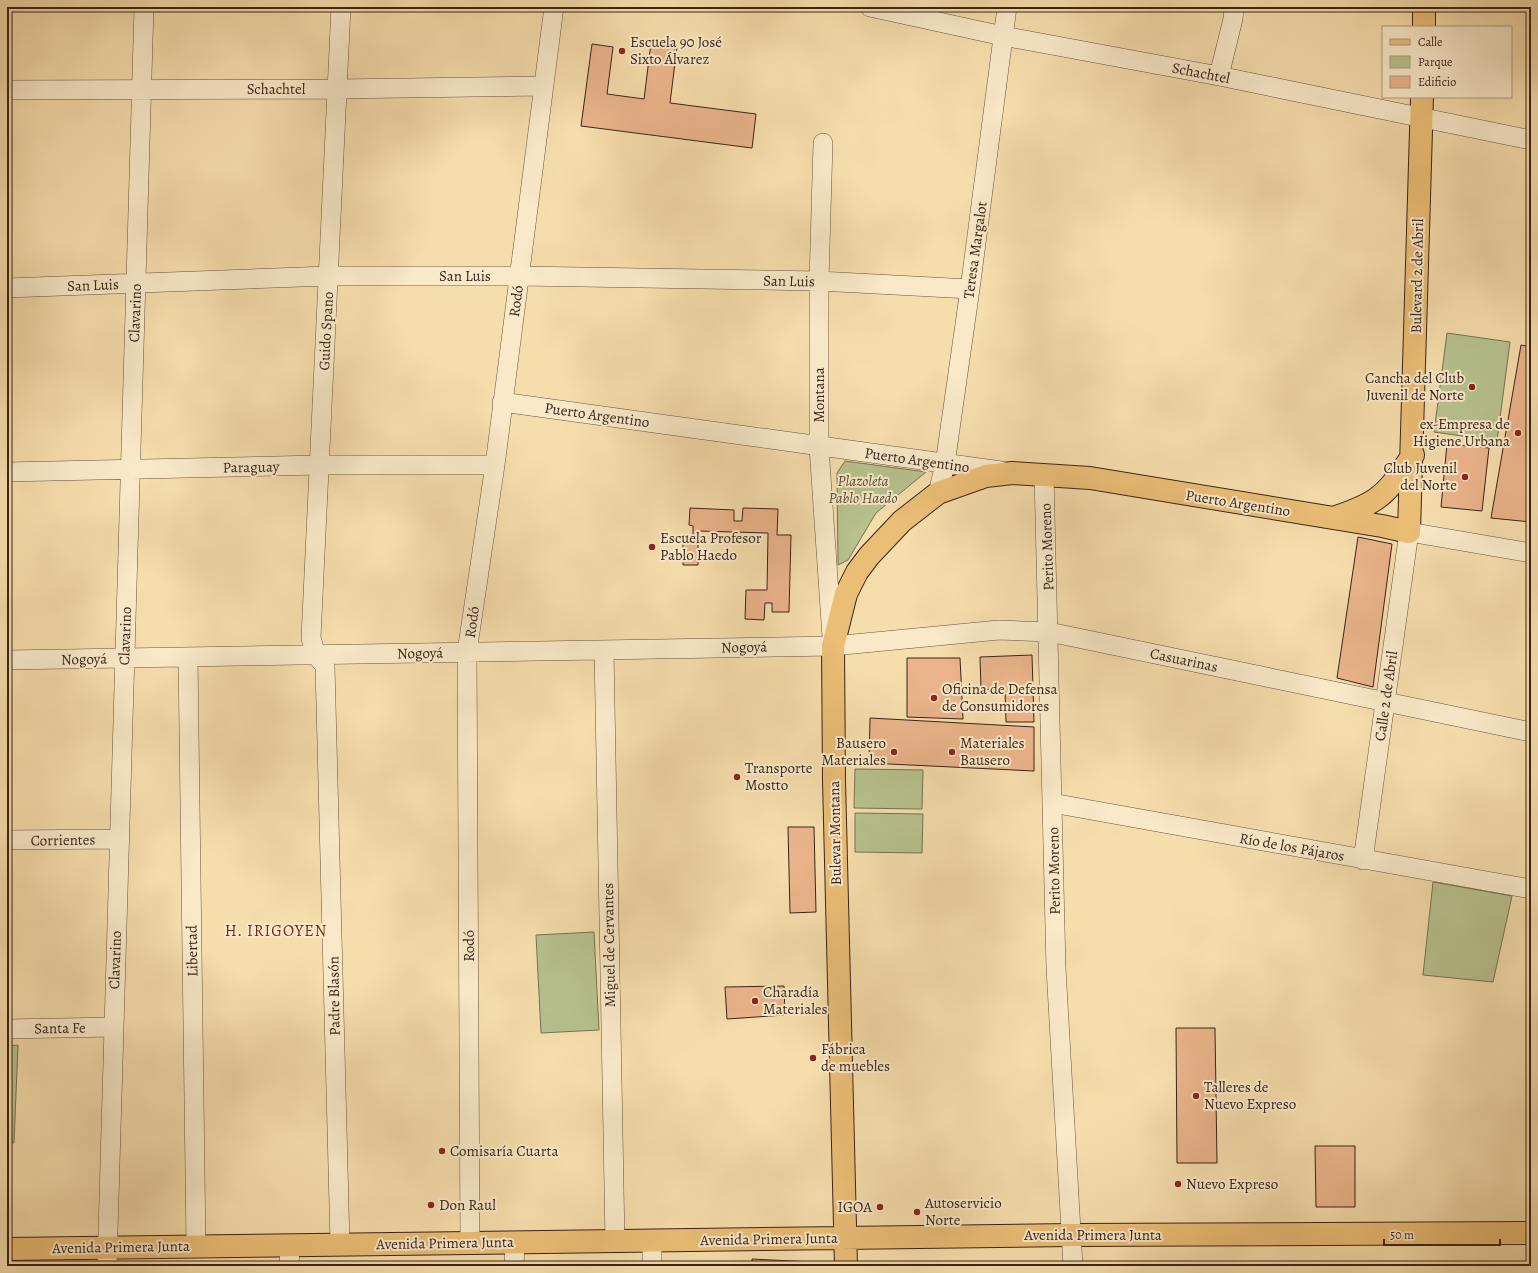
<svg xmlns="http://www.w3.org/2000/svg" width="1538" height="1273" viewBox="0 0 1538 1273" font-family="Alegreya,serif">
	<rect width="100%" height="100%" fill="#f6ddac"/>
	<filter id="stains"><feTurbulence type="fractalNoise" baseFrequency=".005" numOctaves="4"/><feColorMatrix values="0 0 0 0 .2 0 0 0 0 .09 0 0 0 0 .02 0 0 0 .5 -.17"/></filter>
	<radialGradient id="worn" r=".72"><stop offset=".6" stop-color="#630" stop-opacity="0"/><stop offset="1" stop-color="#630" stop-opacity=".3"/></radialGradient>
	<!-- green -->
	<path fill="#b7c28e" stroke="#787254" d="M 1447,333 L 1510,342 L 1497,441 L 1434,432 Z
		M 845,461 L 926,472 L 876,513 L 848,560 L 838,565 L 837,473 Z
		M 855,769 L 923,770 L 922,809 L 854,808 Z
		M 855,813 L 923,814 L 922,853 L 855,852 Z
		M 1433,882 L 1512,896 L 1493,982 L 1423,975 Z
		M 594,932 L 599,1030 L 541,1033 L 536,935 Z
		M 18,1045 L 14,1143 L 7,1142 L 7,1046 Z"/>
	<!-- building -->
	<path fill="#ebb48b" stroke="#3a231b" d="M 651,43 L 677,47 L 670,103 L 756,114 L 752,148 L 581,126 L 592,44 L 613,47 L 607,94 L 644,99 Z
		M 1521,345 L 1531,347 L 1531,522 L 1491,518 Z
		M 1447,444 L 1489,448 L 1482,511 L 1441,507 Z
		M 690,508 L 734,510 L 734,521 L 742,521 L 743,508 L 778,509 L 777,535 L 791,535 L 789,612 L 772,612 L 772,603 L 765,603 L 764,620 L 745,619 L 746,590 L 767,590 L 768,533 L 698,531 L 698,565 L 683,565 L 683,540 L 693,540 L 693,526 L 689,525 Z
		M 1358,537 L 1392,544 L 1373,687 L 1337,678 Z
		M 1032,655 L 1034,722 L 1006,722 L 1005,690 L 981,689 L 980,657 Z
		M 907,658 L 960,658 L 963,719 L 907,717 Z
		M 870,718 L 1034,727 L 1034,771 L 869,763 Z
		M 788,827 L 814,827 L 816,912 L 790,913 Z
		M 784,986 L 785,1015 L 727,1019 L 725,987 Z
		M 1176,1028 L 1215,1028 L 1217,1163 L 1177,1163 Z
		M 1315,1146 L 1355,1146 L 1355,1207 L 1316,1207 Z
		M 752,1259 L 811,1262 L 818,1266 L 752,1266 Z
		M 587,1263 L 587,1266 L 535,1266 L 535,1264 Z"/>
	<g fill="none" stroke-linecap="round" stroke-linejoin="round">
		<defs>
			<path id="minor" d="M 870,7 L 1003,36 L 1219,76 L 1531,140
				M 1219,76 L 1233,19 L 1234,7
				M 7,90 L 337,89 L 544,86
				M 823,143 L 819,281 L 819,447 L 832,637
				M 7,288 L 328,276 L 520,276 L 819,281 L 970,289
				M 502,402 L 1001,471
				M 7,472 L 319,465 L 495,465
				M 1044,475 L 1056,968 L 1073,1266
				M 938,493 L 945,464 L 970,289 L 1007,7
				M 604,650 L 615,1241
				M 188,657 L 196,1246
				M 7,660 L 833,646 L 999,630 L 1049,632 L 1531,732
				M 1052,803 L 1531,889
				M 7,840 L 119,839
				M 1363,860 L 1409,532 L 1531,553
				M 7,1029 L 113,1027
				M 652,1240 L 652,1266
				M 470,1243 L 467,652 L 495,465 L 554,7
				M 340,1244 L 325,666 L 316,655 L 311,638 L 341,7
				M 107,1266 L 144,7
				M 289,1266 L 290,1245
				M 514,1266 L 515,1242"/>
			<path id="major" d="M 1424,27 L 1424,7
				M 1333,518 C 1348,513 1363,508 1376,499 C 1392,488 1402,470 1413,455
				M 7,1249 L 1071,1235 L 1531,1233
				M 846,1266 L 834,780 L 833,646 L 846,594 L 857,572 L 869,556 L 902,521 L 938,493 L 986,476 L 1012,473 L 1090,478 L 1382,526 L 1409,532 L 1422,97"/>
		</defs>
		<!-- minor casing -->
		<use href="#minor" stroke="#69523f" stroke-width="20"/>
		<!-- major casing -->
		<use href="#major" stroke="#3a231b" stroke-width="24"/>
		<!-- minor -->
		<use href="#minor" stroke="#f9e9c9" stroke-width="19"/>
		<!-- major -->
		<use href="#major" stroke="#ebbe76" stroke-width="22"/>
	</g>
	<!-- markers -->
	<g fill="#8f2418" stroke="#f9e9c9" stroke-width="1.5">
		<circle cx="622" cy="51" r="4"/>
		<circle cx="1472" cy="387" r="4"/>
		<circle cx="1518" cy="433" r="4"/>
		<circle cx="1465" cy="477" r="4"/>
		<circle cx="652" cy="547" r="4"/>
		<circle cx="934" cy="698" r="4"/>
		<circle cx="894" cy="752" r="4"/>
		<circle cx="952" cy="752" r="4"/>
		<circle cx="737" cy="777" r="4"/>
		<circle cx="755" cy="1001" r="4"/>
		<circle cx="813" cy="1058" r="4"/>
		<circle cx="1196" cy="1096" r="4"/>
		<circle cx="442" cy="1151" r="4"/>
		<circle cx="1178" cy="1184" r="4"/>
		<circle cx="431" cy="1205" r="4"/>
		<circle cx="880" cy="1207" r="4"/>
		<circle cx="917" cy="1212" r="4"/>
	</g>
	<g text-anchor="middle" stroke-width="4" stroke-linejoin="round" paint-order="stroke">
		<!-- poi labels -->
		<g font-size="15" fill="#3a231b" stroke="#f9e9c9" text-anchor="start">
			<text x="630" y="47">Escuela 90 José<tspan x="630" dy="17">Sixto Álvarez</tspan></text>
			<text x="1464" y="383" text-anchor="end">Cancha del Club<tspan x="1464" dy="17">Juvenil de Norte</tspan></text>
			<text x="1510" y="429" text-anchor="end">ex-Empresa de<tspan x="1510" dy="17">Higiene Urbana</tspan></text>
			<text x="1457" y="473" text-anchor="end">Club Juvenil<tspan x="1457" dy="17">del Norte</tspan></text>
			<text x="660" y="543">Escuela Profesor<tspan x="660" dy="17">Pablo Haedo</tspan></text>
			<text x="942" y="694">Oficina de Defensa<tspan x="942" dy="17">de Consumidores</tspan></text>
			<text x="886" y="748" text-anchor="end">Bausero<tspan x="886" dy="17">Materiales</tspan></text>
			<text x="960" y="748">Materiales<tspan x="960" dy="17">Bausero</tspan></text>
			<text x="745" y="773">Transporte<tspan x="745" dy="17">Mostto</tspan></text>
			<text x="763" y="997">Charadía<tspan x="763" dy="17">Materiales</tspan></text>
			<text x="821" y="1054">Fábrica<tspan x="821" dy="17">de muebles</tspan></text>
			<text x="1204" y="1092">Talleres de<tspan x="1204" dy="17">Nuevo Expreso</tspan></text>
			<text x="450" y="1156">Comisaría Cuarta</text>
			<text x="1186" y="1189">Nuevo Expreso</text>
			<text x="925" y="1208">Autoservicio<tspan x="925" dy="17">Norte</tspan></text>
			<text x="439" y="1210">Don Raul</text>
			<text x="872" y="1212" text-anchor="end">IGOA</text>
		</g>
		<!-- street labels -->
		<g font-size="15" fill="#3a231b" stroke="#f9e9c9">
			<text transform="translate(1201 73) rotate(11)" y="5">Schachtel</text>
			<text x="276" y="94">Schachtel</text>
			<text transform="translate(975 250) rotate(-82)" y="5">Teresa Margalot</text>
			<text x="465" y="281">San Luis</text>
			<text transform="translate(1417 276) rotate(-89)" y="5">Bulevard 2 de Abril</text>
			<text transform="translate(789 281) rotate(1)" y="5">San Luis</text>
			<text transform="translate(93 285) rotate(-2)" y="5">San Luis</text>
			<text transform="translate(516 301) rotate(-82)" y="5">Rodó</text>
			<text transform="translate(135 313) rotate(-88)" y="5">Clavarino</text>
			<text transform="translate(326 331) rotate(-87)" y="5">Guido Spano</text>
			<text transform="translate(819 395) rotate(-90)" y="5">Montana</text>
			<text transform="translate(597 415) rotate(8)" y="5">Puerto Argentino</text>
			<text transform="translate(917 460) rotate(8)" y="5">Puerto Argentino</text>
			<text transform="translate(251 467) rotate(-1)" y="5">Paraguay</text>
			<text transform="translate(1238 503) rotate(9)" y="5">Puerto Argentino</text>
			<text transform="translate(1047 547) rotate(-92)" y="5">Perito Moreno</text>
			<text transform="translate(472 622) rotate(-82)" y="5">Rodó</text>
			<text transform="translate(125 636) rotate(-88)" y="5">Clavarino</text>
			<text transform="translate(744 647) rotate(-1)" y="5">Nogoyá</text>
			<text transform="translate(420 653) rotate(-1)" y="5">Nogoyá</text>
			<text transform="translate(84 659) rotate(-1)" y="5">Nogoyá</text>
			<text transform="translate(1184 660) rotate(12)" y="5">Casuarinas</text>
			<text transform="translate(1386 696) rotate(-82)" y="5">Calle 2 de Abril</text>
			<text transform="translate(835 833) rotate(-91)" y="5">Bulevar Montana</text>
			<text transform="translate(63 840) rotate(-1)" y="5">Corrientes</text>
			<text transform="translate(1292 847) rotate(10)" y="5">Río de los Pájaros</text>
			<text transform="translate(1054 871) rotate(-91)" y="5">Perito Moreno</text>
			<text transform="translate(609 945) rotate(-91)" y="5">Miguel de Cervantes</text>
			<text transform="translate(469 946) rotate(-90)" y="5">Rodó</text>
			<text transform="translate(192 951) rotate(-91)" y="5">Libertad</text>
			<text transform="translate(115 960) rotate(-88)" y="5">Clavarino</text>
			<text transform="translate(334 996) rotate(-91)" y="5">Padre Blasón</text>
			<text transform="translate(60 1028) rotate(-1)" y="5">Santa Fe</text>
			<text x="1093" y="1240">Avenida Primera Junta</text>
			<text transform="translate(769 1239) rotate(-1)" y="5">Avenida Primera Junta</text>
			<text transform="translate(445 1243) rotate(-1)" y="5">Avenida Primera Junta</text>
			<text transform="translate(121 1247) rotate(-1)" y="5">Avenida Primera Junta</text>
		</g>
		<!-- park labels -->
		<g font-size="15" font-style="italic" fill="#594b38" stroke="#f9e9c9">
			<text x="863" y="486">Plazoleta<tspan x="863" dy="17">Pablo Haedo</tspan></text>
		</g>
		<!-- neighbourhood labels -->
		<g font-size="16" letter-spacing="1" fill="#7a1f14" stroke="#f9e9c9">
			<text x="276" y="936">H. IRIGOYEN</text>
		</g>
	</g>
	<!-- margin -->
	<rect width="1538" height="1273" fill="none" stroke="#f6ddac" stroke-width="24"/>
	<rect x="8" y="8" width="1522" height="1257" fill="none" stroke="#3a231b" stroke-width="2"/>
	<rect x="12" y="12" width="1514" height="1249" fill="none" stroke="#3a231b"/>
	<!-- legend -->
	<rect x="1382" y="26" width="130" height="72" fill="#f9e9c9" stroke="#ad9a83"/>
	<rect x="1390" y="39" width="20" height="6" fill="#ebbe76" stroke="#ad9a83"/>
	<text x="1418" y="46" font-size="12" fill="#3a231b">Calle</text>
	<rect x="1390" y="56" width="20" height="12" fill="#b7c28e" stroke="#ad9a83"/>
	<text x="1418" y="66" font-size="12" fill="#3a231b">Parque</text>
	<rect x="1390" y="76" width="20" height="12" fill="#ebb48b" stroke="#ad9a83"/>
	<text x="1418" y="86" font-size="12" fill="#3a231b">Edificio</text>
	<!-- scale -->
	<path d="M1384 1239v6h116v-6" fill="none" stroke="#3a231b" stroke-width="2"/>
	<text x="1390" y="1239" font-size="12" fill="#3a231b" stroke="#f9e9c9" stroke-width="3" paint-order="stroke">50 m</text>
	<rect width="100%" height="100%" filter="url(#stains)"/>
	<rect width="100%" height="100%" fill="url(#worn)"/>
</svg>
